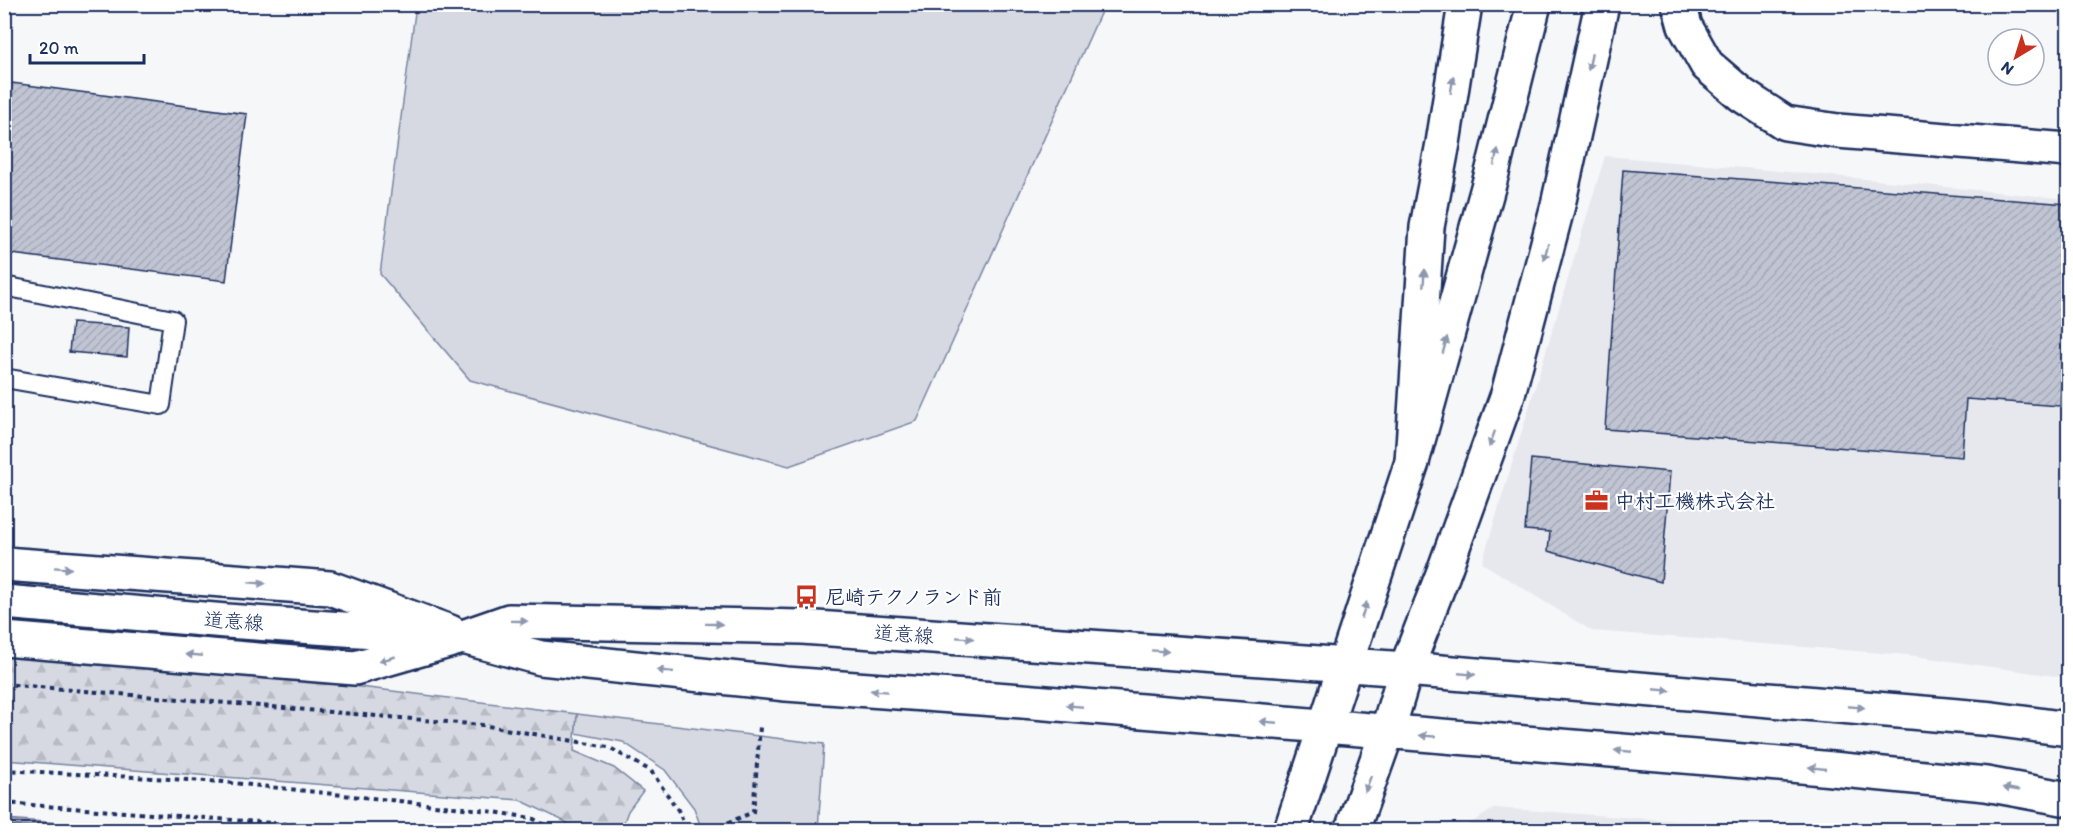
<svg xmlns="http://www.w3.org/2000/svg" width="2073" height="835" viewBox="0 0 2073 835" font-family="Itim,'Klee One',sans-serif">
	<defs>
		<pattern id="forest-firs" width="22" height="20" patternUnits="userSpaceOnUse" patternTransform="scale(1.5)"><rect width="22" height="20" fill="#d6d9e2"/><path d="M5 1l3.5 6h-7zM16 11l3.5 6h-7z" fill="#b7bbc4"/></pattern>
		<pattern id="water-waves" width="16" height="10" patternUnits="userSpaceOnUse" patternTransform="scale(1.5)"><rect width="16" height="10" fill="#a9b0c1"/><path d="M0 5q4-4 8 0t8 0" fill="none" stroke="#8990a0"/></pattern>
		<pattern id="building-hatch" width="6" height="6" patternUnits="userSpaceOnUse" patternTransform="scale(1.5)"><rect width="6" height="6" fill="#c0c4d3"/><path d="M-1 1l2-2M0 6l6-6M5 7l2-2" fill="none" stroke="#a4a9b8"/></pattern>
	</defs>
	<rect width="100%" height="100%" fill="#f6f7f9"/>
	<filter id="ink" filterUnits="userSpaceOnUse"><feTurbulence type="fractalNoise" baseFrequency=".0167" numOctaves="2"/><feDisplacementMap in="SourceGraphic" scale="12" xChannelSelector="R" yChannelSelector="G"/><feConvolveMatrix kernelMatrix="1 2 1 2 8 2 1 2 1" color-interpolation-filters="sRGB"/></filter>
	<g filter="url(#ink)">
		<!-- built -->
		<path fill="#e6e8ee" d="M 1605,156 L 1824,175 L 2068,199 L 2068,678 L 1908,655 L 1592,631 L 1482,563 Z
			M 1495,808 L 1808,830 L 1460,830 Z"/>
		<!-- grass -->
		<path fill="#d6d9e2" stroke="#7884a0" stroke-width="1.5" d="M 416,5 L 417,4 L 1104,5 L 917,421 L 789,466 L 470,380 L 380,274 Z
			M 577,714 L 824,744 L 818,830 L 702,830 L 694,808 L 665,770 L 623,742 L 575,733 Z"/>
		<!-- forest -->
		<path fill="url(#forest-firs)" stroke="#7884a0" stroke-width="1.5" d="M 4,656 L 344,685 L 577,714 L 574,751 L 614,768 L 643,791 L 628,811 L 621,830 L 573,830 L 566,822 L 520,800 L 5,760 Z"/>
		<!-- water -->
		<path fill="url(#water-waves)" stroke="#707c99" stroke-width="1.5" d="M 4,819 L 5,819 L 151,830 L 5,830 Z"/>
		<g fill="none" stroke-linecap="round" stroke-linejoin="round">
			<!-- shore -->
			<path stroke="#546386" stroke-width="1.5" d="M 4,825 L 75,830"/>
		</g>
		<!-- building -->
		<path fill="url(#building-hatch)" stroke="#1b2f5e" stroke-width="1.5" d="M 4,82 L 247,114 L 226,281 L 4,253 Z
			M 1623,170 L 2068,204 L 2068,284 L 2060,406 L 1966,399 L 1962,457 L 1605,429 Z
			M 72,323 L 129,327 L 127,357 L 69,352 Z
			M 1531,459 L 1670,472 L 1661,582 L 1548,551 L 1550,532 L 1525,530 Z"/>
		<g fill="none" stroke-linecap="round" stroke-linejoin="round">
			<defs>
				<path id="lane" d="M 4,286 L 173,320 L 161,405 L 4,378"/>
				<path id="street" d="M 4,564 L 330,588 L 450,632
					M 4,639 L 355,668 L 459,638"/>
				<path id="secondary" d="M 1679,4 L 1685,26 L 1707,65 L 1742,95 L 1785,123 L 1838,131 L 2068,150
					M 4,602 L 226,621 L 463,637 L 541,658 L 786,684 L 1022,701 L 1791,765 L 1986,784 L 2068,799
					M 463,637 L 509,621 L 802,627 L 1406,669 L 1993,719 L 2068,729
					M 1291,830 L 1412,462 L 1427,227 L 1443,143 L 1465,4
					M 1352,830 L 1387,732 L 1406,669"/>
				<path id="highway" d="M 1412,462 L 1492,173 L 1534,4
					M 1406,669 L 1443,574 L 1508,394 L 1558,205 L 1602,4"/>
			</defs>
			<!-- lane casing -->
			<use href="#lane" stroke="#1b2f5e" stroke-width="22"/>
			<!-- street casing -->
			<use href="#street" stroke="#1b2f5e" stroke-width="38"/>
			<!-- secondary casing -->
			<use href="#secondary" stroke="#1b2f5e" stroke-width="38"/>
			<!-- highway casing -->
			<use href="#highway" stroke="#1b2f5e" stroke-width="38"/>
			<!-- path -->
			<path stroke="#1b2f5e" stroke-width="4" stroke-dasharray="4.5 4.5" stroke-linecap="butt" d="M 4,684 L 482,725 L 608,747 L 651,771 L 678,810 L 687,830
				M 4,770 L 224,782 L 481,810 L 532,818 L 553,830
				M 4,803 L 366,830
				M 711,830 L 753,812 L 760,727"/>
			<!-- lane -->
			<use href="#lane" stroke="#fff" stroke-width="18"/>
			<!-- street -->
			<use href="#street" stroke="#fff" stroke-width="33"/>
			<!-- secondary -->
			<use href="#secondary" stroke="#fff" stroke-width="33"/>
			<!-- highway -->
			<use href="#highway" stroke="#fff" stroke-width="33"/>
		</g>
		<!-- one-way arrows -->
		<defs><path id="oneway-solid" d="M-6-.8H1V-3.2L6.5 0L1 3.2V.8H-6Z" transform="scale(1.5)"/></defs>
		<g fill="#8d97ae">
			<use href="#oneway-solid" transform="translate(1590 62) rotate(102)"/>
			<use href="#oneway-solid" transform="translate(1452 85) rotate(-81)"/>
			<use href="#oneway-solid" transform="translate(1496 157) rotate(-76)"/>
			<use href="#oneway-solid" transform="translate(1546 252) rotate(105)"/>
			<use href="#oneway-solid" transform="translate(1424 278) rotate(-86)"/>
			<use href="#oneway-solid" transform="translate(1445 345) rotate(-75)"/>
			<use href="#oneway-solid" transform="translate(1492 439) rotate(110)"/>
			<use href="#oneway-solid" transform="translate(63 568) rotate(4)"/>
			<use href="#oneway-solid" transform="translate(257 583) rotate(4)"/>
			<use href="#oneway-solid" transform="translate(1364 610) rotate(-72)"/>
			<use href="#oneway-solid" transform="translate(519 621) rotate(1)"/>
			<use href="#oneway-solid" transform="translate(714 624) rotate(1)"/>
			<use href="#oneway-solid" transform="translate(965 638) rotate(4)"/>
			<use href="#oneway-solid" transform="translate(1160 651) rotate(4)"/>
			<use href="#oneway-solid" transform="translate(194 655) rotate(-175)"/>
			<use href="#oneway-solid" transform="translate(387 659) rotate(164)"/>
			<use href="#oneway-solid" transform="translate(665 671) rotate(-174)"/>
			<use href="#oneway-solid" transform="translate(1467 674) rotate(5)"/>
			<use href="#oneway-solid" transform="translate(1662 690) rotate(5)"/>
			<use href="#oneway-solid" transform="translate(879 691) rotate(-176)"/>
			<use href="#oneway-solid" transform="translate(1074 706) rotate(-175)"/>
			<use href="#oneway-solid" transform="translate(1856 707) rotate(5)"/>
			<use href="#oneway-solid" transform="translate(1268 722) rotate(-175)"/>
			<use href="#oneway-solid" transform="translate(1428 736) rotate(-175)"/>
			<use href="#oneway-solid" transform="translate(1623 751) rotate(-175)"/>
			<use href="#oneway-solid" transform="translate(1817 768) rotate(-174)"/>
			<use href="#oneway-solid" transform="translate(1368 784) rotate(110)"/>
			<use href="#oneway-solid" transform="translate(2011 789) rotate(-170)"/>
		</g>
	</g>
	<!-- icons -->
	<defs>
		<symbol id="office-bare" viewBox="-9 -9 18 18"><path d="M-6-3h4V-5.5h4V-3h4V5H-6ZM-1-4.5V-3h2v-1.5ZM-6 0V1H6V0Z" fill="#c8321e" stroke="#fff" stroke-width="2.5" paint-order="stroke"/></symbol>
		<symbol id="bus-bare" viewBox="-9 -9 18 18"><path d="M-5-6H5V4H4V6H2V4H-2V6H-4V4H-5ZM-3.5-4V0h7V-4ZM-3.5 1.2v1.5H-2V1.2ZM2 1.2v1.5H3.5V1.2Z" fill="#c8321e" stroke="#fff" stroke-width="2.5" paint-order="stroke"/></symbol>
	</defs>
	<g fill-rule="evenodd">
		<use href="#office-bare" x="1580" y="484" width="33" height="33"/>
		<use href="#bus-bare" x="790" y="580" width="33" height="33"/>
	</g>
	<g text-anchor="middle" stroke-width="4.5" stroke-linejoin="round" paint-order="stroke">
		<!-- poi labels -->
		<g font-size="20" font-weight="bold" fill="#1b2f5e" stroke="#fff" text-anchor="start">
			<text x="1615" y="508">中村工機株式会社</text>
			<text x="825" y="604">尼崎テクノランド前</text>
		</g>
		<!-- street labels -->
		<g font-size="20" fill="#1b2f5e" stroke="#fff">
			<text transform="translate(234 621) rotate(4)" y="7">道意線</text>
			<text transform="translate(904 634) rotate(4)" y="7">道意線</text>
		</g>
	</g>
	<!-- margin -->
	<rect width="2073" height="835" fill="none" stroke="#fff" stroke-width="24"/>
	<rect x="12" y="12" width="2049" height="811" fill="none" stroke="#1b2f5e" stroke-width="2" filter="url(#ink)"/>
	<!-- north arrow -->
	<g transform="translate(2016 57) rotate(218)"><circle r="28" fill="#ffffff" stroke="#a4acbf" stroke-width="1.5"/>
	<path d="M0-4.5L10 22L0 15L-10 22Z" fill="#c8321e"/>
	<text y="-9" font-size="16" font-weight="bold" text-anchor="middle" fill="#1b2f5e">N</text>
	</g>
	<!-- scale -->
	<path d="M30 54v9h114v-9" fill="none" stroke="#1b2f5e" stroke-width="3"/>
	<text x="39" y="54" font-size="18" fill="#1b2f5e" stroke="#ffffff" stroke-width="4.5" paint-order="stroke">20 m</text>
</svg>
